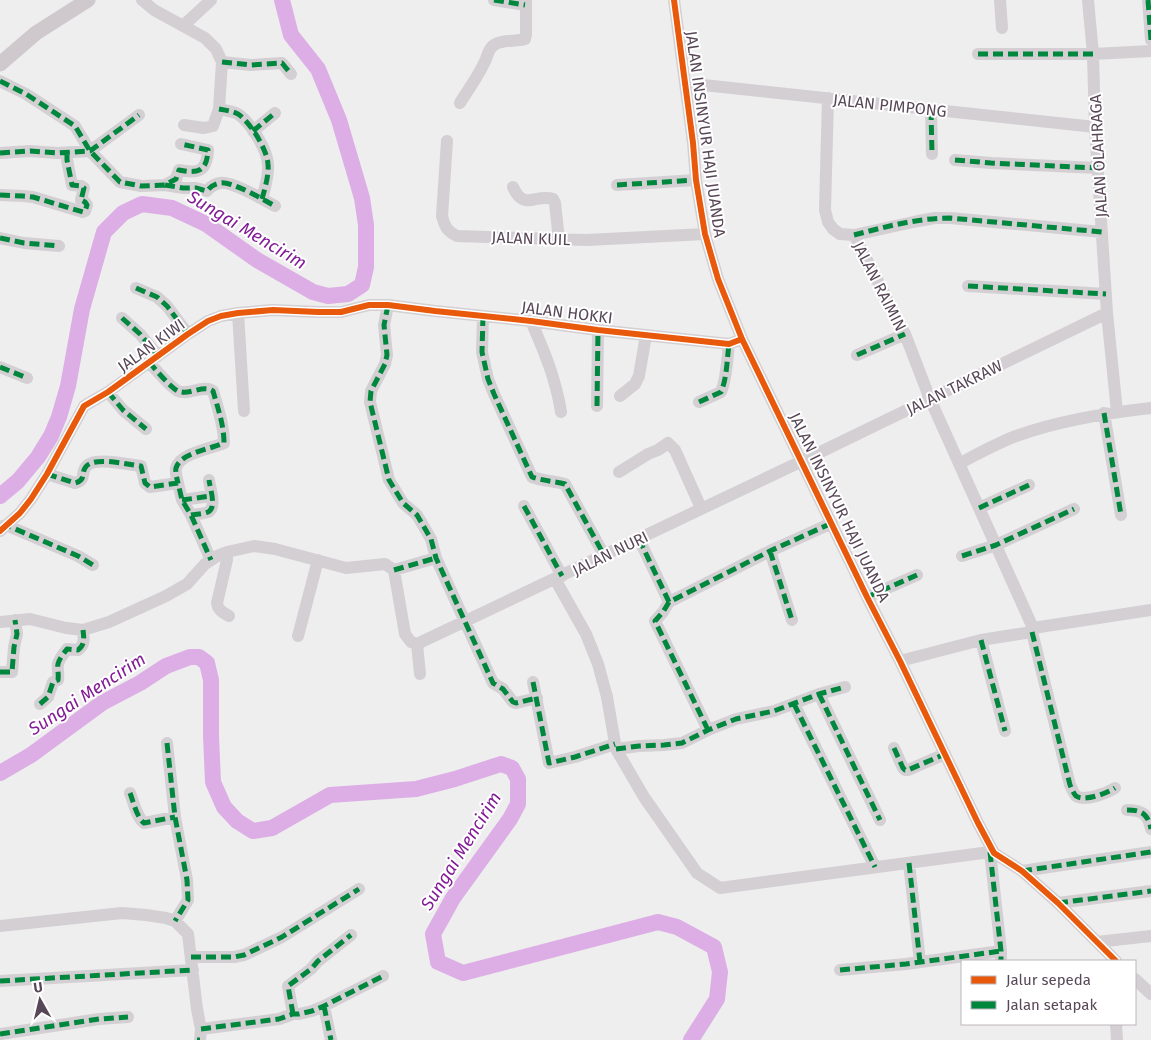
<svg xmlns="http://www.w3.org/2000/svg" width="1151" height="1040" viewBox="0 0 1151 1040" font-family="'Fira Sans',sans-serif">
	<rect width="100%" height="100%" fill="#eee"/>
	<g fill="none" stroke-linecap="round" stroke-linejoin="round">
		<!-- river -->
		<path stroke="#dcaee5" stroke-width="16" d="M 0,496 L 18,481 L 38,457 L 51,436 L 59,417 L 68,386 L 82,309 L 104,232 L 123,213 L 142,204 L 172,208 L 206,224 L 257,260 L 313,292 L 328,296 L 348,294 L 362,285 L 366,267 L 366,225 L 362,198 L 339,120 L 318,69 L 291,35 L 282,0
			M 0,773 L 31,755 L 102,703 L 140,683 L 166,666 L 190,657 L 199,657 L 207,663 L 211,680 L 211,736 L 213,782 L 224,807 L 237,821 L 253,831 L 272,828 L 330,795 L 416,789 L 455,779 L 501,764 L 512,768 L 518,779 L 518,804 L 510,819 L 453,898 L 433,934 L 438,962 L 463,973 L 658,922 L 677,927 L 714,947 L 720,972 L 717,999 L 691,1040"/>
		<!-- minor -->
		<path stroke="#d3cfd3" stroke-width="12" d="M 142,0 L 154,10 L 205,38 L 216,49 L 222,62 L 219,109 L 213,126 L 204,128 L 184,125
			M 494,0 L 525,5
			M 674,0 L 693,143 L 696,180 L 705,234 L 718,279 L 742,339 L 867,597 L 900,661 L 978,823 L 994,853 L 1022,871 L 1058,903 L 1116,961
			M 1000,0 L 1002,28
			M 1088,0 L 1093,54 L 1095,127 L 1107,313 L 1117,412
			M 1148,0 L 1151,40
			M 184,25 L 211,0
			M 978,54 L 1093,54 L 1151,51
			M 222,62 L 251,65 L 282,63 L 291,74
			M 0,81 L 26,94 L 75,126 L 90,151 L 120,182 L 141,186 L 165,185 L 176,179 L 179,170 C 199,174 207,171 208,150 L 181,144
			M 685,83 L 1095,127
			M 828,98 L 825,210 L 828,222 L 833,229 L 840,234 L 854,235 L 918,221 L 935,218 L 950,218 L 1102,232
			M 460,103 C 469,88 480,74 486,59 C 488,54 489,48 494,45 C 503,39 515,42 525,39 L 526,34 L 526,0
			M 219,109 C 225,110 232,111 238,114 C 250,122 267,149 268,164 C 269,175 265,188 262,199
			M 931,110 L 932,154
			M 253,131 L 275,113
			M 447,141 L 442,216 C 445,227 447,231 457,236 L 587,240 L 705,234
			M 0,153 L 30,151 L 57,153 L 90,151 L 139,115
			M 955,160 L 991,163 L 1098,168
			M 165,185 L 183,188 L 196,188 L 207,191 C 210,187 214,184 220,183 C 232,181 264,200 275,206
			M 617,185 L 696,180
			M 513,187 C 524,212 536,193 553,199 L 555,203 L 559,240
			M 0,195 L 23,196 L 33,197 L 83,212 L 85,211 L 87,205 L 85,202 L 81,200 L 84,188 L 81,186 L 72,185 L 67,160 L 67,153
			M 854,235 L 905,334 L 930,399 L 1033,628
			M 0,238 L 24,243 L 59,246
			M 968,286 L 1106,294
			M 136,288 L 157,297 L 167,306 L 188,334
			M 388,305 L 384,325 L 387,355 L 385,364 L 371,391 L 370,402 L 389,480 L 403,503 L 417,515 L 431,539 L 436,558 L 493,683 L 503,689 L 513,702 L 516,703 L 537,698
			M 238,313 L 244,411
			M 483,316 L 482,352 L 488,379 L 494,394 L 532,477 C 543,481 554,481 565,484 L 604,555
			M 122,318 L 140,334 L 158,356
			M 531,321 C 544,351 556,379 561,412
			M 857,355 L 905,334
			M 149,362 C 155,369 171,388 178,391 C 189,396 203,384 213,391 C 218,409 224,425 224,443 C 211,449 180,453 176,468 C 175,472 177,479 178,483
			M 0,367 L 27,378
			M 108,392 L 123,410 L 146,429
			M 620,396 L 635,384 L 639,376 L 646,335
			M 699,402 L 721,392 C 727,378 727,359 729,344
			M 597,406 L 598,330
			M 1104,413 L 1121,515
			M 960,463 C 978,454 999,442 1019,435 C 1062,420 1106,413 1151,408
			M 619,472 L 648,454 L 658,450 L 668,443 L 675,450 L 701,508
			M 47,474 L 75,483 C 86,480 81,475 85,468 C 92,455 129,465 141,466 L 145,483 L 150,487 L 178,483 L 182,500 L 191,515 L 211,560
			M 182,500 L 211,496
			M 524,506 L 562,576
			M 979,508 L 1029,485
			M 191,515 C 196,514 203,514 208,512 C 217,508 210,488 209,480
			M 0,527 L 6,525 L 78,556 L 93,565
			M 0,531 L 20,513 L 31,499 L 47,474 L 84,406 L 108,392 L 188,334 L 208,321 L 221,316 L 238,313 L 273,310 L 318,312 L 341,312 L 369,305 L 388,305 L 435,311 L 531,321 L 598,330 L 729,344 L 742,339
			M 639,539 L 669,602
			M 770,551 L 792,620
			M 227,552 L 227,560 L 217,603 C 218,610 222,612 229,616
			M 962,556 L 996,545 L 1074,509
			M 394,570 L 436,558
			M 555,579 L 586,634 L 598,664 L 607,697 L 616,749 L 644,797 L 697,873 L 720,888 L 990,852 L 994,853
			M 867,597 L 917,575
			M 0,622 L 30,619 L 66,628 L 83,630 L 109,622 L 166,596 L 187,584 L 205,564 L 219,555 L 227,552 L 254,546 L 275,549 L 346,568 L 385,564 L 394,570 L 405,634 L 411,642 L 417,644
			M 1032,632 L 1070,785 C 1072,789 1073,793 1076,796 C 1085,802 1107,793 1115,788
			M 298,636 L 318,560
			M 981,640 L 1005,731
			M 417,644 L 802,461 L 1107,313
			M 417,644 L 420,674
			M 900,661 L 981,640 L 1032,632 L 1033,628 L 1151,610
			M 0,672 L 12,672 L 14,647 L 17,634 L 15,620
			M 533,682 L 549,763 L 575,757 L 615,744
			M 819,694 L 880,820
			M 40,704 L 48,697 L 53,682 L 58,680 C 59,674 57,669 58,664 C 59,659 64,653 67,649 L 78,650 C 85,645 84,638 83,630
			M 794,704 L 875,867
			M 708,730 L 655,621 L 663,612 L 669,602 L 770,551 L 832,523
			M 167,743 L 175,817 L 187,880 L 188,900 L 175,921
			M 894,748 L 903,768 L 905,770 L 908,770 L 945,754
			M 616,749 L 639,746 L 664,745 L 682,743 L 708,730 L 736,719 L 774,711 L 819,694 L 845,687
			M 130,793 C 134,803 136,816 144,823 L 175,817
			M 1127,810 C 1142,810 1148,814 1151,829
			M 990,852 L 1001,951 L 1001,961
			M 909,863 L 920,962
			M 1022,871 L 1151,852
			M 1058,903 L 1151,891
			M 0,926 L 122,913 L 146,915 L 166,918 L 175,921 L 188,934 L 197,1009 L 201,1029 L 200,1040
			M 1097,942 L 1151,936
			M 191,957 L 234,957 L 244,955 L 282,937 L 359,889
			M 840,970 L 906,964 L 1001,951
			M 1135,979 L 1151,994
			M 0,981 L 193,970
			M 324,1006 L 331,1040
			M 293,1014 L 288,986 L 311,969 L 318,961 L 351,935
			M 1116,1024 L 1117,1040
			M 201,1029 L 279,1019 L 293,1014 L 299,1014 L 312,1011 L 324,1006 L 383,976
			M 0,1034 L 99,1019 L 128,1017"/>
		<!-- major -->
		<path stroke="#cfc9ce" stroke-width="15" d="M 0,64 L 36,33 L 88,0"/>
		<!-- quiet -->
		<path stroke="#00873e" stroke-width="5" stroke-dasharray="10 5" stroke-linecap="butt" d="M 494,0 L 525,5
			M 1148,0 L 1151,40
			M 978,54 L 1093,54
			M 222,62 L 251,65 L 282,63 L 291,74
			M 0,81 L 26,94 L 75,126 L 90,151 L 120,182 L 141,186 L 165,185 L 176,179 L 179,170 C 199,174 207,171 208,150 L 181,144
			M 219,109 C 225,110 232,111 238,114 C 250,122 267,149 268,164 C 269,175 265,188 262,199
			M 931,110 L 932,154
			M 253,131 L 275,113
			M 0,153 L 30,151 L 57,153 L 90,151 L 139,115
			M 955,160 L 991,163 L 1098,168
			M 165,185 L 183,188 L 196,188 L 207,191 C 210,187 214,184 220,183 C 232,181 264,200 275,206
			M 617,185 L 696,180
			M 0,195 L 23,196 L 33,197 L 83,212 L 85,211 L 87,205 L 85,202 L 81,200 L 84,188 L 81,186 L 72,185 L 67,160 L 67,153
			M 854,235 C 885,227 917,218 950,218 L 1102,232
			M 0,238 L 24,243 L 59,246
			M 968,286 L 1106,294
			M 136,288 L 157,297 L 167,306 L 188,334
			M 388,305 L 384,325 L 387,355 L 385,364 L 371,391 L 370,402 L 389,480 L 403,503 L 417,515 L 431,539 L 436,558 L 493,683 L 503,689 L 513,702 L 516,703 L 537,698
			M 483,316 L 482,352 L 488,379 L 494,394 L 532,477 C 543,481 554,481 565,484 L 604,555
			M 122,318 L 140,334 L 158,356
			M 857,355 L 905,334
			M 149,362 C 155,369 171,388 178,391 C 189,396 203,384 213,391 C 218,409 224,425 224,443 C 211,449 180,453 176,468 C 175,472 177,479 178,483
			M 0,367 L 27,378
			M 108,392 L 123,410 L 146,429
			M 699,402 L 721,392 C 727,378 727,359 729,344
			M 597,406 L 598,330
			M 1104,413 L 1121,515
			M 47,474 L 75,483 C 86,480 81,475 85,468 C 92,455 129,465 141,466 L 145,483 L 150,487 L 178,483 L 182,500 L 191,515 L 211,560
			M 182,500 L 211,496
			M 524,506 L 562,576
			M 979,508 L 1029,485
			M 191,515 C 196,514 203,514 208,512 C 217,508 210,488 209,480
			M 2,527 L 6,525 L 78,556 L 93,565
			M 639,539 L 669,602
			M 770,551 L 792,620
			M 962,556 L 996,545 L 1074,509
			M 394,570 L 436,558
			M 867,597 L 917,575
			M 1032,632 L 1070,785 C 1072,789 1073,793 1076,796 C 1085,802 1107,793 1115,788
			M 981,640 L 1005,731
			M 0,672 L 12,672 L 14,647 L 17,634 L 15,620
			M 533,682 L 549,763 L 575,757 L 615,744
			M 819,694 L 880,820
			M 40,704 L 48,697 L 53,682 L 58,680 C 59,674 57,669 58,664 C 59,659 64,653 67,649 L 78,650 C 85,645 84,638 83,630
			M 794,704 L 875,867
			M 708,730 L 655,621 L 663,612 L 669,602 L 770,551 L 832,523
			M 167,743 L 175,817 L 187,880 L 188,900 L 175,921
			M 894,748 L 903,768 L 905,770 L 908,770 L 945,754
			M 616,749 L 639,746 L 664,745 L 682,743 L 708,730 L 736,719 L 774,711 L 819,694 L 845,687
			M 130,793 C 134,803 136,816 144,823 L 175,817
			M 1127,810 C 1142,810 1148,814 1151,829
			M 990,852 L 1001,951 L 1001,961
			M 909,863 L 920,962
			M 1022,871 L 1151,852
			M 1058,903 L 1151,891
			M 191,957 L 234,957 L 244,955 L 282,937 L 359,889
			M 840,970 L 906,964 L 1001,951
			M 0,981 L 193,970
			M 324,1006 L 331,1040
			M 293,1014 L 288,986 L 311,969 L 318,961 L 351,935
			M 201,1029 L 279,1019 L 293,1014 L 299,1014 L 312,1011 L 324,1006 L 383,976
			M 0,1034 L 99,1019 L 128,1017
			M 197,1040 L 200,1040"/>
		<defs>
			<path id="cycleway" d="M 674,0 L 693,143 L 696,180 L 705,234 L 718,279 L 742,339 L 867,597 L 900,661 L 978,823 L 994,853 L 1022,871 L 1058,903 L 1116,961
				M 0,531 L 20,513 L 31,499 L 47,474 L 84,406 L 108,392 L 188,334 L 208,321 L 221,316 L 238,313 L 273,310 L 318,312 L 341,312 L 369,305 L 388,305 L 435,311 L 531,321 L 598,330 L 729,344 L 742,339"/>
		</defs>
		<!-- cycleway casing -->
		<use href="#cycleway" stroke="#fff" stroke-width="9"/>
		<!-- cycleway -->
		<use href="#cycleway" stroke="#e8590c" stroke-width="6"/>
	</g>
	<g text-anchor="middle" stroke-width="4" stroke-linejoin="round" paint-order="stroke">
		<!-- street labels -->
		<g font-size="16" fill="#584756" stroke="#fff">
			<text transform="translate(890 105) rotate(6)" y="6">JALAN PIMPONG</text>
			<text transform="translate(706 134) rotate(82)" y="6">JALAN INSINYUR HAJI JUANDA</text>
			<text transform="translate(1098 156) rotate(-93)" y="6">JALAN OLAHRAGA</text>
			<text transform="translate(531 238) rotate(2)" y="6">JALAN KUIL</text>
			<text transform="translate(880 286) rotate(63)" y="6">JALAN RAIMIN</text>
			<text transform="translate(567 312) rotate(7)" y="6">JALAN HOKKI</text>
			<text transform="translate(151 345) rotate(-36)" y="6">JALAN KIWI</text>
			<text transform="translate(954 387) rotate(-26)" y="6">JALAN TAKRAW</text>
			<text transform="translate(840 507) rotate(64)" y="6">JALAN INSINYUR HAJI JUANDA</text>
			<text transform="translate(610 553) rotate(-26)" y="6">JALAN NURI</text>
		</g>
		<!-- water labels -->
		<g font-size="18" font-style="italic" fill="#831c97" stroke="#fff">
			<text transform="translate(247 230) rotate(31)" y="6">Sungai Mencirim</text>
			<text transform="translate(87 694) rotate(-33)" y="6">Sungai Mencirim</text>
			<text transform="translate(461 851) rotate(-58)" y="6">Sungai Mencirim</text>
		</g>
	</g>
	<!-- legend -->
	<rect x="961" y="960" width="175" height="65" fill="#ffffff" stroke="#bcb5bb"/>
	<rect x="971" y="976" width="25" height="8" fill="#e8590c" stroke="#bcb5bb"/>
	<text x="1006" y="985" font-size="15" fill="#584756">Jalur sepeda</text>
	<rect x="971" y="1001" width="25" height="8" fill="#00873e" stroke="#bcb5bb"/>
	<text x="1006" y="1010" font-size="15" fill="#584756">Jalan setapak</text>
	<!-- north arrow -->
	<g transform="translate(40 1000) rotate(352)" stroke="#ffffff" stroke-width="4" paint-order="stroke">
	<path d="M0-4L9 19L0 12L-9 19Z" fill="#584756"/>
	<text y="-8" font-size="14" font-weight="bold" text-anchor="middle" fill="#584756">U</text>
	</g>
</svg>
